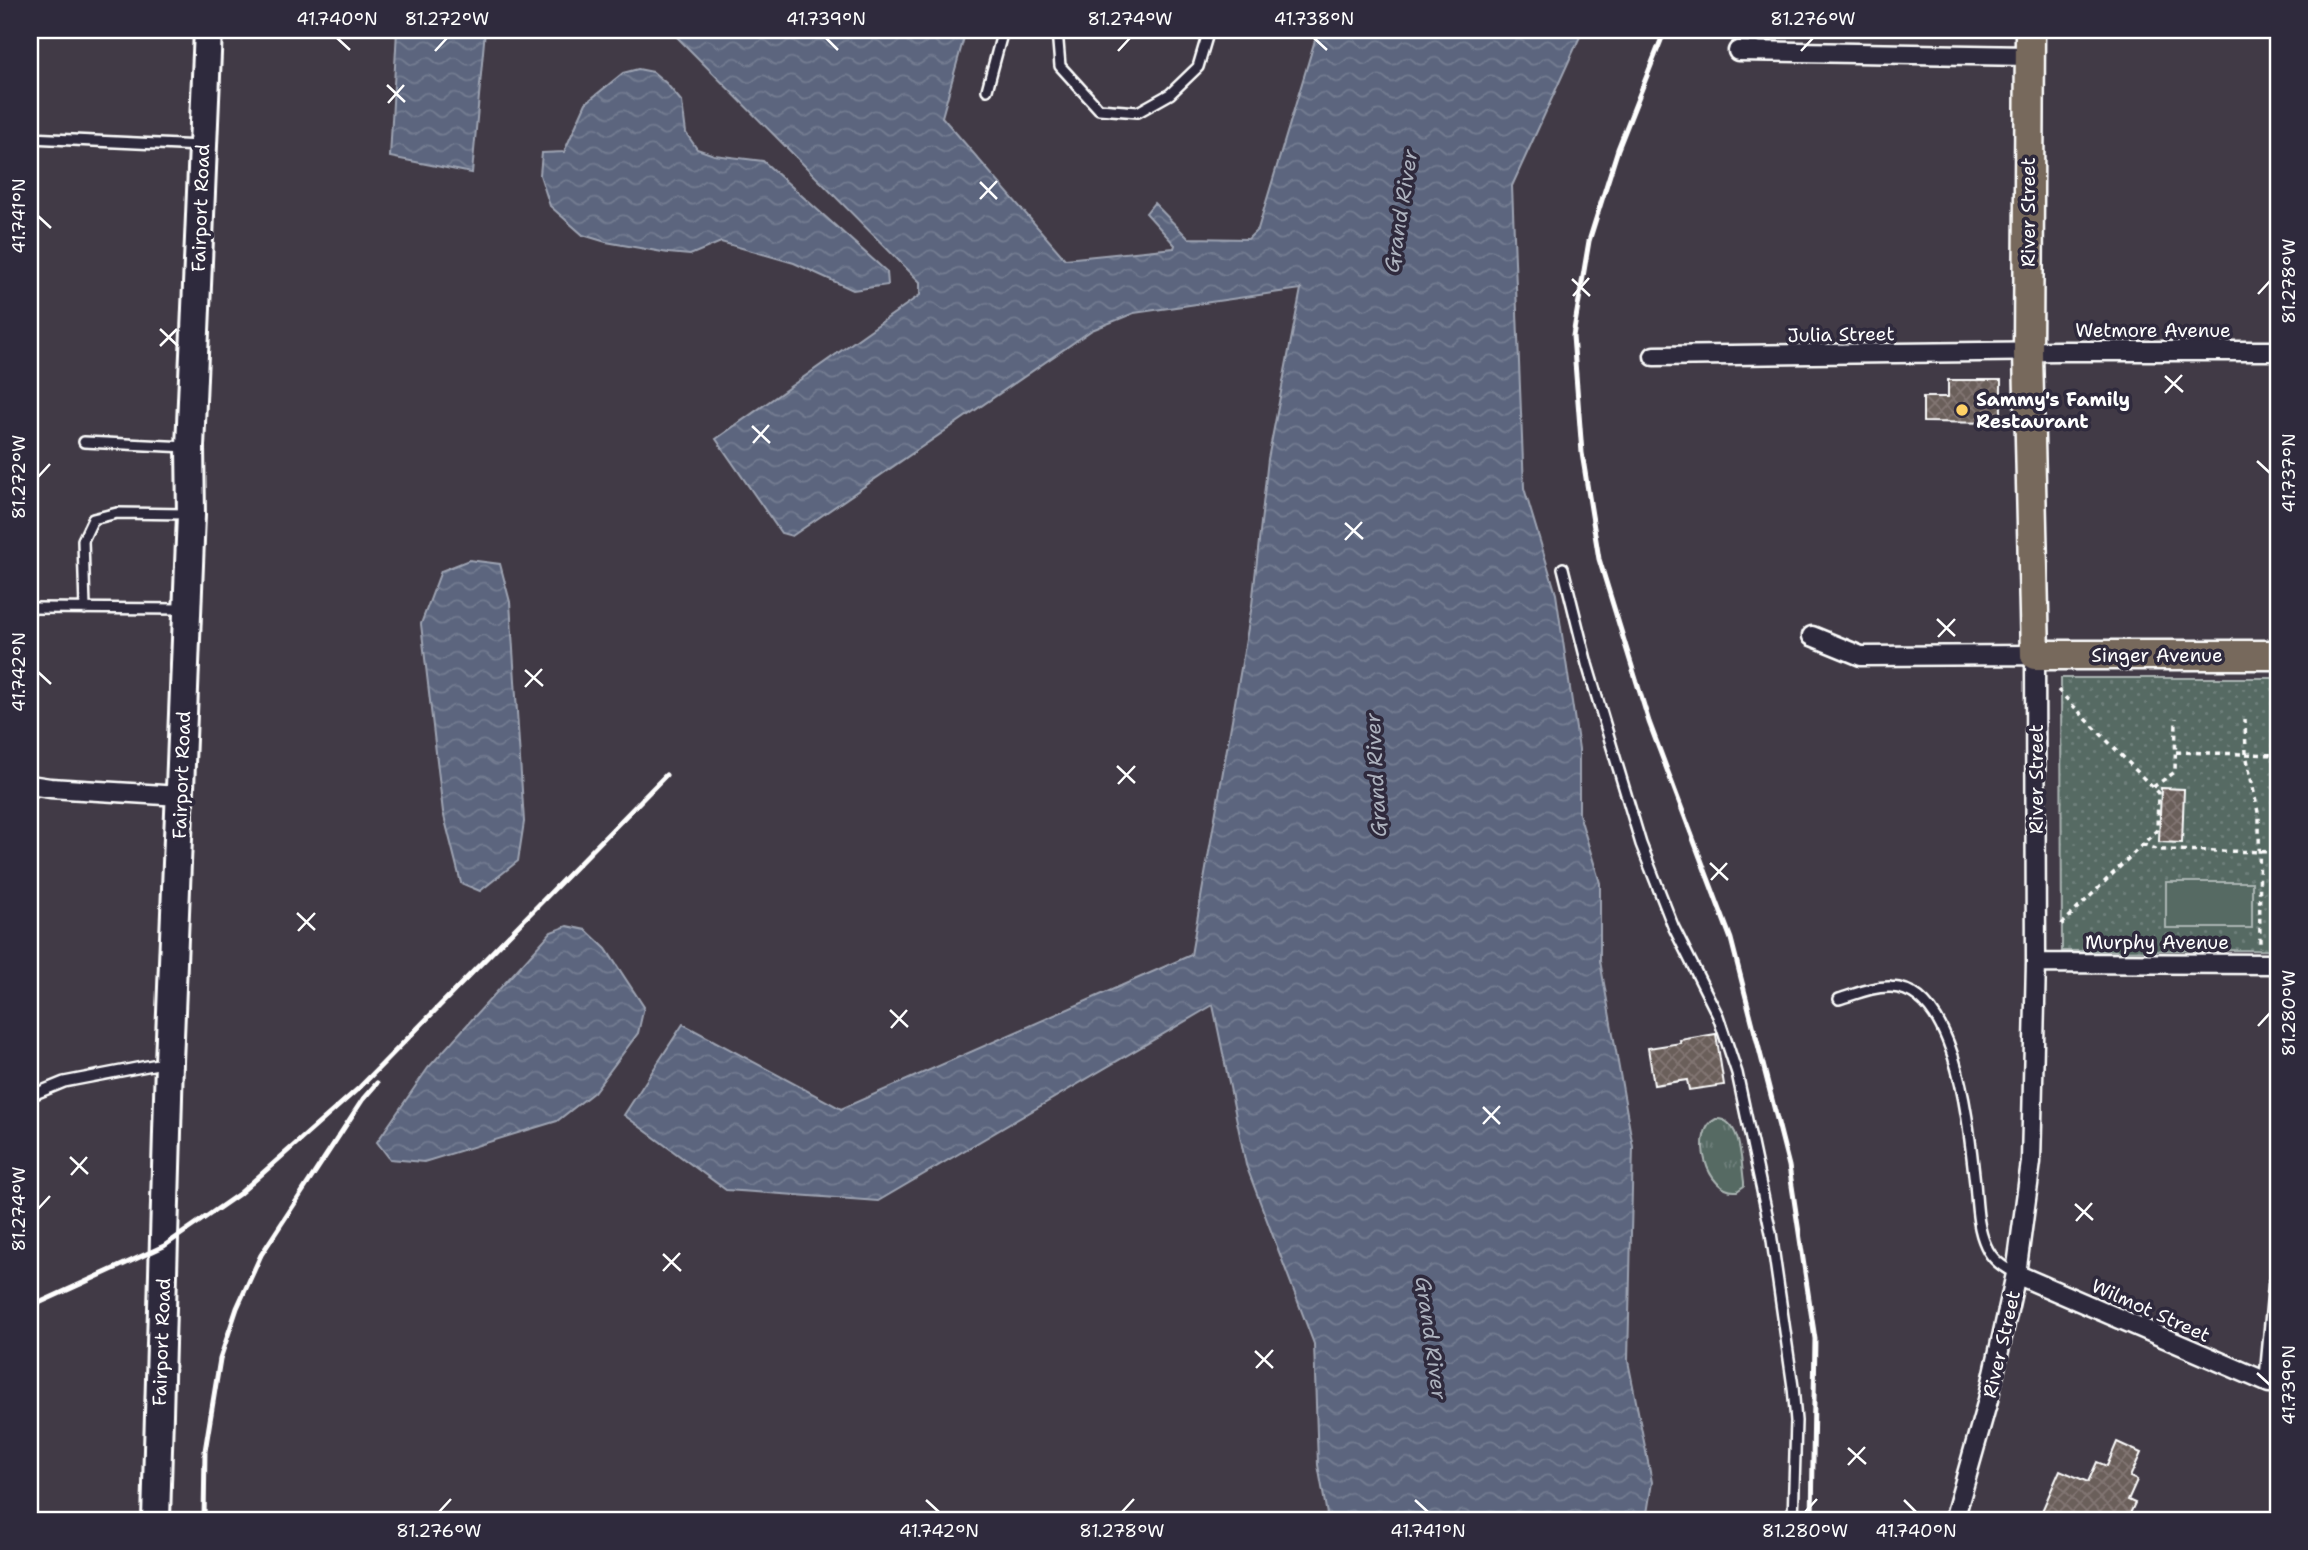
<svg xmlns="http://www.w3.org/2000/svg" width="2308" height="1550" viewBox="0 0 2308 1550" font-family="'Shantell Sans',sans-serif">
	<defs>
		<pattern id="grass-tufts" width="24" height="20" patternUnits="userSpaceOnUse" patternTransform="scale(1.75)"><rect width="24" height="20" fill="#566a64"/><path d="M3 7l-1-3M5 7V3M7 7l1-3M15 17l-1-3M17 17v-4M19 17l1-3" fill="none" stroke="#6f807b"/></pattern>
		<pattern id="park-dots" width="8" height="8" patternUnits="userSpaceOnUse" patternTransform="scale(1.75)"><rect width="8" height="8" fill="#566a64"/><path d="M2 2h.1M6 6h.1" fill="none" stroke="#6f807b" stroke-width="1.8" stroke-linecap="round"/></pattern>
		<pattern id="water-waves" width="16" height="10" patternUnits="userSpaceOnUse" patternTransform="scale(1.75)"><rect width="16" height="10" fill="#5b657e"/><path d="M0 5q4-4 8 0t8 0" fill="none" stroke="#747c91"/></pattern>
		<pattern id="building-cross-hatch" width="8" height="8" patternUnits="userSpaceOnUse" patternTransform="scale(1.75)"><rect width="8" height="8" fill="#6b5e5a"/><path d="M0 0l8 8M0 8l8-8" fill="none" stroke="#817673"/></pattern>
	</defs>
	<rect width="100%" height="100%" fill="#413a46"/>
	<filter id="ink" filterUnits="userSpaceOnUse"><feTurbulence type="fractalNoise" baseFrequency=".0143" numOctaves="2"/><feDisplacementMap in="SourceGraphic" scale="14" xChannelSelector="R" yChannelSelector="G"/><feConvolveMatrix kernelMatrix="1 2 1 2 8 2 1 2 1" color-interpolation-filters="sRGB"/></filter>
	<g filter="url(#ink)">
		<!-- grass -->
		<path fill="url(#grass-tufts)" stroke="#aab4b2" stroke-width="2" d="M 1716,1119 C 1742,1118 1741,1163 1744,1182 L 1744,1186 L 1737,1191 C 1706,1194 1690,1131 1716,1119 Z"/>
		<!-- park -->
		<path fill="url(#park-dots)" stroke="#aab4b2" stroke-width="2" d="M 2061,678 L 2278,678 L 2278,950 L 2062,951 Z"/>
		<!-- pitch -->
		<path fill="#566a64" stroke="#aab4b2" stroke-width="2" d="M 2166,882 L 2252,882 L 2252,928 L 2166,928 Z"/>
		<!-- water -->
		<path fill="url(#water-waves)" stroke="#9da3b2" stroke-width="2" d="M 397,30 L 485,30 L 472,173 L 390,157 Z
			M 670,30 L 966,30 L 942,117 L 1065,259 L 1174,248 L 1175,245 L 1146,213 L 1154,203 L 1188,238 L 1248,239 L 1258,229 L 1318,30 L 1583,30 L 1512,186 L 1524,488 L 1556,594 L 1579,749 L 1579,814 L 1600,883 L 1600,961 L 1633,1147 L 1628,1361 L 1652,1482 L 1646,1520 L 1328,1520 L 1318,1465 L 1314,1344 L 1246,1165 L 1213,1005 L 878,1201 L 726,1190 L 624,1115 L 683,1024 L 841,1109 L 1191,955 L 1252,605 L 1268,459 L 1301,289 L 1134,313 L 1092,330 L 792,536 L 781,533 L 716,439 L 920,295 L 920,282 Z
			M 638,69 L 653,72 L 666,83 L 682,102 L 686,133 L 697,149 L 714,155 L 763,161 L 887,272 L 888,285 L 853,290 L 794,263 L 721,242 L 690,255 L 668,253 L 606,242 L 583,235 L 550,206 L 540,175 L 542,153 L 564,152 L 586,103 L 623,73 Z
			M 469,560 L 500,564 L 510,602 L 524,822 L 518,861 L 480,891 L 461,883 L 443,812 L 421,624 L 441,571 Z
			M 567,926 L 586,930 L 606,949 L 644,1007 L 638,1033 L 594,1092 L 557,1121 L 424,1162 L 390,1159 L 377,1142 L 428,1068 L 551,932 Z"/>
		<!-- building -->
		<path fill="url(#building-cross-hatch)" stroke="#fff" stroke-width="2" d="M 1948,380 L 2001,380 L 2001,423 L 1923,422 L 1923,397 L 1948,397 Z
			M 2161,788 L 2184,789 L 2182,843 L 2159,842 Z
			M 1716,1034 L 1724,1085 L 1689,1090 L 1687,1080 L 1654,1085 L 1648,1048 L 1681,1043 L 1680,1040 Z
			M 2117,1442 L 2141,1453 L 2130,1477 L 2137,1480 L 2128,1500 L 2135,1503 L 2127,1520 L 2064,1520 L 2042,1511 L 2060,1470 L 2088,1482 L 2097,1462 L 2107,1466 Z"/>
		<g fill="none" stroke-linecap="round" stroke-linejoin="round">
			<defs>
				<path id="lane" d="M 1057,30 L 1060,66 L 1099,109 L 1138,112 L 1170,94 L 1198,67 L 1209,30
					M 987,90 L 1003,30
					M 30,138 L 201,146
					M 84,442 L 188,447
					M 1563,568 L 1587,664 L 1641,844 L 1673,926 L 1718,1016 L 1737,1073 L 1771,1233 L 1793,1387 L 1796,1421 L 1793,1520
					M 30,608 L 186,609
					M 85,609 L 83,540 L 93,519 L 117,513 L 187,514
					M 1839,999 C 1856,994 1874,986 1891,987 C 1959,989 1969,1133 1975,1183 C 1977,1204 1977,1227 1986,1246 C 1992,1260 2003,1267 2016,1274
					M 30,1096 L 64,1082 L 168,1062"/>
				<path id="street" d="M 1738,51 L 2028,56
					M 1654,356 L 2058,351 L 2278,351
					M 1812,636 L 1861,656 L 2035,655 L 2036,963 L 2031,1162 L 2016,1274 L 1988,1400 L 1954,1520
					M 30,785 L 50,788 L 180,796
					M 2036,963 L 2278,964
					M 2016,1274 L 2269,1383 L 2278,1285"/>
				<path id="secondary" d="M 156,1520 L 169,1062 L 191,515 L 190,447 L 208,30"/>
				<path id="primary" d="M 2030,30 L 2028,353 L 2035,655 L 2278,655"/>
			</defs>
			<!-- lane casing -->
			<use href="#lane" stroke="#fff" stroke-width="14"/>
			<!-- street casing -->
			<use href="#street" stroke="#fff" stroke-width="23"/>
			<!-- secondary casing -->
			<use href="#secondary" stroke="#fff" stroke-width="32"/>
			<!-- primary casing -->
			<use href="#primary" stroke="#fff" stroke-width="33"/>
			<!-- path -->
			<path stroke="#fff" stroke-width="3.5" stroke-dasharray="5 5" stroke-linecap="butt" d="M 2058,690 L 2158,793 L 2157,830 L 2059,927
				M 2245,719 L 2246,754 L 2259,817 L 2260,948
				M 2176,752 L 2278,755
				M 2153,787 L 2175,772 L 2176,718
				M 2142,844 L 2159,850 L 2278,852"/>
			<!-- lane -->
			<use href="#lane" stroke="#2f2a3d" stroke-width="9"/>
			<!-- street -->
			<use href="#street" stroke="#2f2a3d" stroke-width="18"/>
			<!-- secondary -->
			<use href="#secondary" stroke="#2f2a3d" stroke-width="26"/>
			<!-- primary -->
			<use href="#primary" stroke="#77695c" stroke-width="28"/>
			<!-- rail -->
			<path stroke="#fff" stroke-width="5" d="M 1665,30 L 1618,149 L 1589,241 L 1573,336 L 1582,453 L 1599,559 L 1649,722 L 1731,939 L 1789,1166 L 1815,1339 L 1812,1520
				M 30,1307 L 164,1246 L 239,1194 L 360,1087 L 666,775
				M 204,1520 L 205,1451 L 220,1359 L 237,1308 L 261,1255 L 363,1099 L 377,1083"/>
		</g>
	</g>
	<!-- ticks -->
	<path fill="none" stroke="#fff" stroke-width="2.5" d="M 337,38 L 350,50M 826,38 L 838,50M 1314,38 L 1327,50M 435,51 L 447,38M 1118,51 L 1130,38M 1801,51 L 1813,38M 387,85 L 405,102M 388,103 L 404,85M 980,182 L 997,199M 980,199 L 997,181M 38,216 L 51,228M 1572,279 L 1590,296M 2258,294 L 2270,281M 1573,296 L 1589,278M 160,329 L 178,346M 160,346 L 177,329M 2165,376 L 2183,392M 2165,393 L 2182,375M 752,426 L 770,443M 753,443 L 769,425M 2257,461 L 2270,473M 38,477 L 50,464M 1345,523 L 1363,539M 1345,540 L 1362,522M 1937,619 L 1955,636M 1938,637 L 1955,619M 525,670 L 543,686M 38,672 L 51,684M 525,687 L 542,669M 1117,766 L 1135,783M 1118,784 L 1135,766M 1710,863 L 1728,880M 1711,880 L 1727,863M 297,913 L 315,930M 298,931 L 315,913M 890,1010 L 908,1027M 2258,1026 L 2270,1013M 891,1028 L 907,1010M 1483,1107 L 1500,1124M 1483,1124 L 1500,1106M 70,1157 L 88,1174M 71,1175 L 87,1157M 2075,1204 L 2093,1220M 38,1209 L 50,1196M 2076,1221 L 2092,1203M 663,1254 L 681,1271M 663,1271 L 680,1253M 1255,1351 L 1273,1368M 1256,1368 L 1273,1350M 2257,1373 L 2270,1385M 1848,1448 L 1866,1464M 1848,1465 L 1865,1447M 926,1500 L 939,1512M 1415,1500 L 1428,1512M 1904,1500 L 1916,1512M 439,1512 L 451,1499M 1122,1512 L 1134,1499M 1805,1512 L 1817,1499"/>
	<!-- markers -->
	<circle fill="#ffd166" stroke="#2f2a3d" stroke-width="2.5" cx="1962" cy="410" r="7"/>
	<g text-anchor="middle" stroke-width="7" stroke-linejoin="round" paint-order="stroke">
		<!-- street labels -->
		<g font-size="19" fill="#fff" stroke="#2f2a3d">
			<text transform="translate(200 208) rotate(-88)" y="7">Fairport Road</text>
			<text transform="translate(2028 212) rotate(-90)" y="7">River Street</text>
			<text x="2153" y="337">Wetmore Avenue</text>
			<text transform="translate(1841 334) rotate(-1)" y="7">Julia Street</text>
			<text x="2157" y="662">Singer Avenue</text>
			<text transform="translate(181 775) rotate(-88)" y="7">Fairport Road</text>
			<text transform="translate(2036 779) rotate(-90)" y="7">River Street</text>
			<text x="2157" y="949">Murphy Avenue</text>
			<text transform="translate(2151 1310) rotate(24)" y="7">Wilmot Street</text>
			<text transform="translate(161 1342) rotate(-88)" y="7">Fairport Road</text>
			<text transform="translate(2001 1344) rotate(-77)" y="7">River Street</text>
		</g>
		<!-- poi labels -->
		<g font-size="19" font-weight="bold" fill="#fff" stroke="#2f2a3d" text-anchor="start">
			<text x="1976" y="406">Sammy's Family<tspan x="1976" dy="22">Restaurant</tspan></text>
		</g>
		<!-- water labels -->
		<g font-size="21" font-style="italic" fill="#adb2be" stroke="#2f2a3d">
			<text transform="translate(1401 211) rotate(-81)" y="7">Grand River</text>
			<text transform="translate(1376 775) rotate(-93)" y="7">Grand River</text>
			<text transform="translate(1431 1338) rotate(82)" y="7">Grand River</text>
		</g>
	</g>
	<!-- margin -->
	<rect width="2308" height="1550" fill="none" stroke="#2f2a3d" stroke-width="77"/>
	<rect x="38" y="38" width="2232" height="1474" fill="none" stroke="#fff" stroke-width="2.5"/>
	<g font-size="18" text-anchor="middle" fill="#fff">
		<text x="337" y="25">41.740°N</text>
		<text x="447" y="25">81.272°W</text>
		<text x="826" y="25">41.739°N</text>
		<text x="1130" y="25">81.274°W</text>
		<text x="1314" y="25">41.738°N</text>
		<text x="1813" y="25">81.276°W</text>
		<text transform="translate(19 216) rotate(-90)" y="6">41.741°N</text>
		<text transform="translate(2289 281) rotate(-90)" y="6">81.278°W</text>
		<text transform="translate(2289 473) rotate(-90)" y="6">41.737°N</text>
		<text transform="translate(19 477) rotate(-90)" y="6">81.272°W</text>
		<text transform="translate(19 672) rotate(-90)" y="6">41.742°N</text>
		<text transform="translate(2289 1013) rotate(-90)" y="6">81.280°W</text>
		<text transform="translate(19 1209) rotate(-90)" y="6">81.274°W</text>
		<text transform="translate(2289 1385) rotate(-90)" y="6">41.739°N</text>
		<text x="439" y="1537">81.276°W</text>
		<text x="939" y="1537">41.742°N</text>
		<text x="1122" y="1537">81.278°W</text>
		<text x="1428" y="1537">41.741°N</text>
		<text x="1805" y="1537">81.280°W</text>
		<text x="1916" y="1537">41.740°N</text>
	</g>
</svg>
